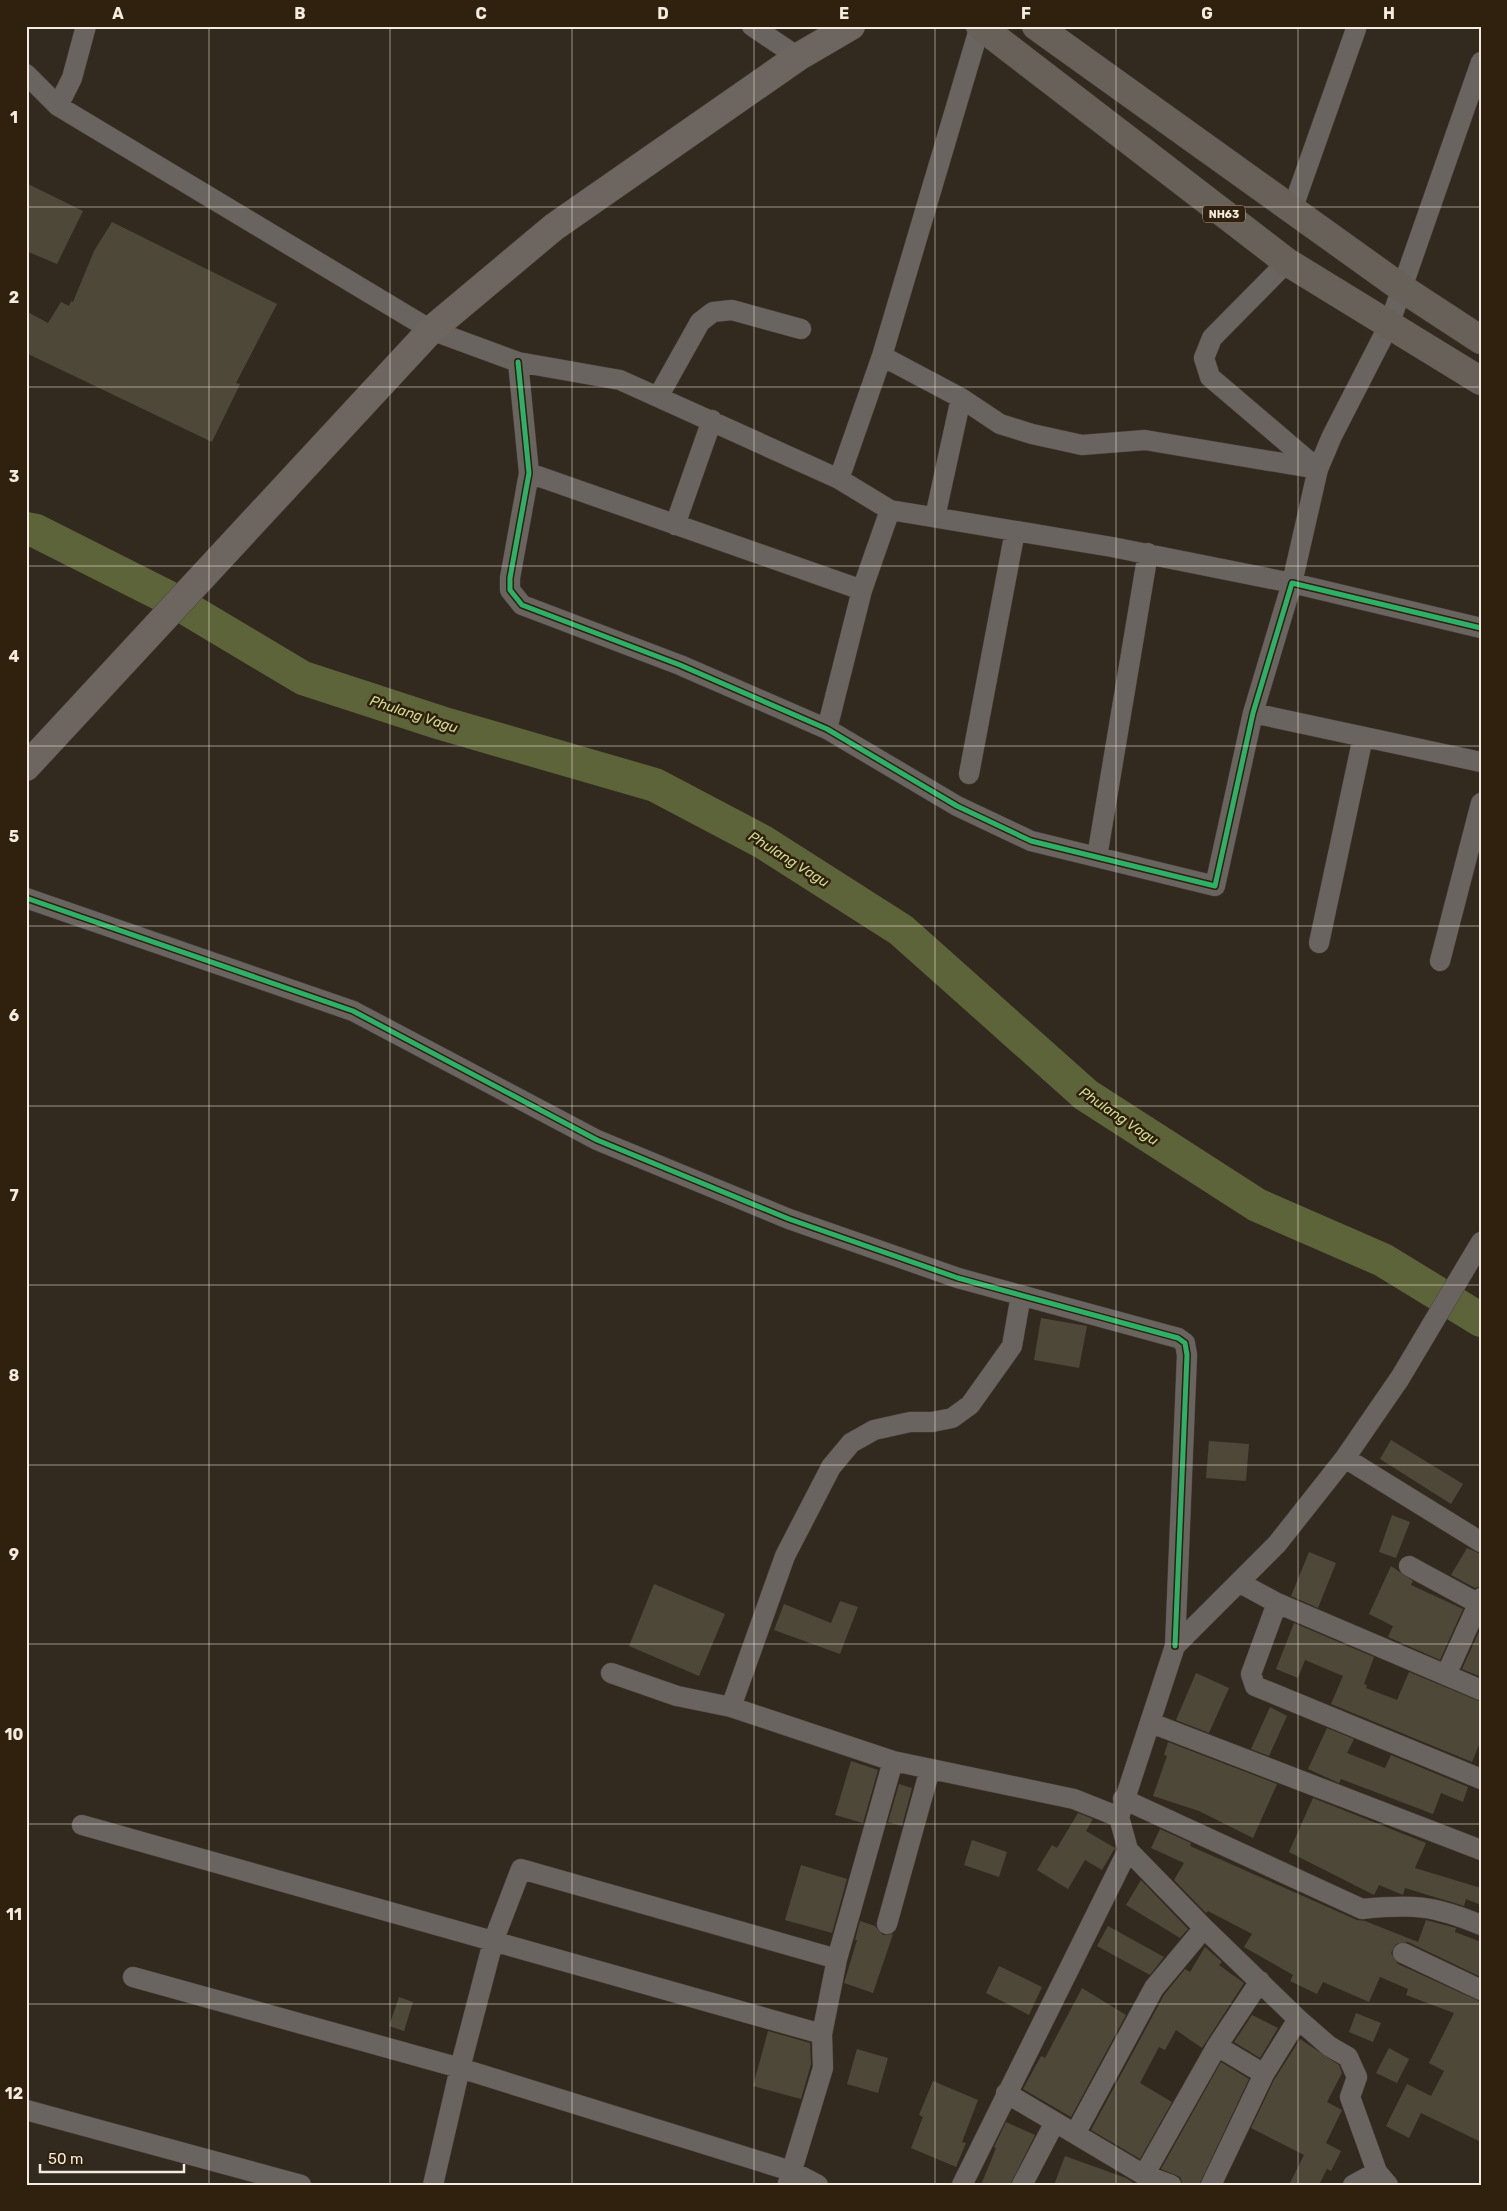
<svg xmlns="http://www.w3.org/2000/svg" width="1507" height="2211" viewBox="0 0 1507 2211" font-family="Rubik,sans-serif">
	<rect width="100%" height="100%" fill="#322a1f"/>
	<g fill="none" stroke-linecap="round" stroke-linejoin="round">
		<!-- river -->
		<path stroke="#5e6439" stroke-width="34" d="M 26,529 L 36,531 L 169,598 L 303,678 L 441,723 L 655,785 L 763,842 L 901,930 L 1086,1095 L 1257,1205 L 1383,1260 L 1481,1320"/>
	</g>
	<!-- building -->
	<path fill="#4e4839" d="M 26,183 L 83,211 L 57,264 L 26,251 Z
		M 112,222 L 277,304 L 236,383 L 240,384 L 212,442 L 26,353 L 26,311 L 48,323 L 61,302 L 69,306 L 71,301 L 73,302 L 94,251 Z
		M 1041,1318 L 1087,1326 L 1079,1368 L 1034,1360 Z
		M 1391,1440 L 1463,1484 L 1451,1504 L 1380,1459 Z
		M 1209,1441 L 1249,1444 L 1246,1481 L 1206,1478 Z
		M 1392,1515 L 1410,1522 L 1396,1558 L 1379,1552 Z
		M 1467,1548 L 1481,1554 L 1481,1586 L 1475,1588 L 1451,1575 Z
		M 1309,1552 L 1336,1563 L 1318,1608 L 1291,1596 Z
		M 1391,1566 L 1413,1581 L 1411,1585 L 1463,1609 L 1440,1660 L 1388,1637 L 1393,1626 L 1369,1614 Z
		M 654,1584 L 725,1614 L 699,1676 L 629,1646 Z
		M 840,1601 L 858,1607 L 840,1654 L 774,1630 L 784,1604 L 831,1623 Z
		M 1294,1623 L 1374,1657 L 1364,1684 L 1367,1685 L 1366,1688 L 1397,1700 L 1409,1672 L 1481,1702 L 1481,1740 L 1472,1762 L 1331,1704 L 1343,1676 L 1305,1660 L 1298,1678 L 1276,1669 Z
		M 1481,1627 L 1481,1677 L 1462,1669 Z
		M 1196,1673 L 1229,1688 L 1209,1733 L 1176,1720 Z
		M 1270,1707 L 1287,1716 L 1269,1756 L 1251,1749 Z
		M 1327,1728 L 1354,1739 L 1347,1753 L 1385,1768 L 1391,1755 L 1468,1787 L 1463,1802 L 1441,1793 L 1433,1814 L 1341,1779 L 1339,1783 L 1308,1769 Z
		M 1168,1742 L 1277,1784 L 1253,1838 L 1199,1811 L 1153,1796 L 1167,1756 L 1164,1755 Z
		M 851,1761 L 878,1770 L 863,1823 L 835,1815 Z
		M 899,1784 L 912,1788 L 902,1826 L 888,1822 Z
		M 1313,1798 L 1426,1843 L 1415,1868 L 1481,1888 L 1481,1905 L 1466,1899 L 1464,1906 L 1405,1888 L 1403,1895 L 1379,1885 L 1374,1895 L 1289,1852 Z
		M 1078,1813 L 1093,1819 L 1086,1831 L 1115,1848 L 1102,1870 L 1085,1860 L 1068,1889 L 1037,1870 L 1052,1845 L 1057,1848 Z
		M 1160,1829 L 1191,1843 L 1190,1846 L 1357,1920 L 1365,1921 L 1418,1942 L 1426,1920 L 1456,1928 L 1455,1932 L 1481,1942 L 1481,1977 L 1408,1942 L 1396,1944 L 1391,1953 L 1398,1964 L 1481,2002 L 1481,2142 L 1421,2113 L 1409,2138 L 1386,2126 L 1407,2084 L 1431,2096 L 1444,2071 L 1429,2063 L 1454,2013 L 1406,1995 L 1408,1989 L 1380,1977 L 1369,2002 L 1323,1982 L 1317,1994 L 1290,1981 L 1293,1975 L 1244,1947 L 1252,1934 L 1208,1911 L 1206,1913 L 1174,1880 L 1184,1863 L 1151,1848 Z
		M 972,1840 L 1007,1852 L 999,1877 L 964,1865 Z
		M 801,1865 L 847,1879 L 832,1933 L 785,1920 Z
		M 1141,1880 L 1188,1929 L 1180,1938 L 1126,1905 Z
		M 860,1921 L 875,1926 L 883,1935 L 893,1934 L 873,1993 L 844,1983 L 857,1940 L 855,1940 Z
		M 1108,1926 L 1164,1957 L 1150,1975 L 1097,1946 Z
		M 1205,1947 L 1222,1962 L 1219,1965 L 1244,1983 L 1202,2048 L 1176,2030 L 1165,2050 L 1159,2047 L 1140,2083 L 1172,2102 L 1140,2159 L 1091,2130 L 1164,1995 L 1185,1969 L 1190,1972 Z
		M 999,1966 L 1042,1987 L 1029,2015 L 986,1993 Z
		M 1082,1988 L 1126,2015 L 1071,2117 L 1023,2089 L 1041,2056 L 1045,2058 Z
		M 399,1997 L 413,2002 L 404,2031 L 389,2026 Z
		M 1356,2013 L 1381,2023 L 1373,2042 L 1349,2032 Z
		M 1252,2015 L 1278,2028 L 1260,2058 L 1234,2042 Z
		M 768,2031 L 810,2043 L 811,2064 L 801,2099 L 753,2086 Z
		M 1300,2039 L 1339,2065 L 1342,2073 L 1327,2102 L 1342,2110 L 1326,2143 L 1341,2151 L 1331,2171 L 1327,2169 L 1319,2185 L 1289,2185 L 1304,2155 L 1251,2128 L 1274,2080 Z
		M 1389,2048 L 1409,2059 L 1397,2083 L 1376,2073 Z
		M 857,2049 L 888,2058 L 878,2093 L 847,2084 Z
		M 1221,2062 L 1249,2079 L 1199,2185 L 1183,2185 L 1180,2177 L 1161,2169 Z
		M 933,2081 L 978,2100 L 962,2142 L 966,2143 L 956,2167 L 911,2148 L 923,2117 L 919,2115 Z
		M 1006,2122 L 1035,2135 L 1010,2185 L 981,2185 L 996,2148 L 994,2147 Z
		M 1065,2156 L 1126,2178 L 1137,2185 L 1054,2185 Z"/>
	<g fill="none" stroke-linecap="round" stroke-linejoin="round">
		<defs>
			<path id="street" d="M 752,26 L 798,57
				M 26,74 L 58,106 L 431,330 L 518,362 L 620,380 L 839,479 L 882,356 L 980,26
				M 58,106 L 72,78 L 86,26
				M 1292,210 L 1356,29
				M 1287,262 L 1212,338 L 1204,358 L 1210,377 L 1318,469
				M 882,356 L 961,398 L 1000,424 L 1032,434 L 1082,445 L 1145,440 L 1318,469
				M 518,362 L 529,473 L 510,578 L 510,590 L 522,605 L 680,665 L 827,729 L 957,806 L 1031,841 L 1215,886 L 1253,713 L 1292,583 L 1481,628
				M 658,397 L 700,322 L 713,312 L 732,310 L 801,329
				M 529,473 L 862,590
				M 839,479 L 890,510 L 1112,547 L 1292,583 L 1318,469 L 1332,436 L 1389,325 L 1481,62
				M 935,517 L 961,398
				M 675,525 L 712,420
				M 1253,713 L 1481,762
				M 827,729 L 862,590 L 890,510
				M 969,774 L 1015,531
				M 1097,857 L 1148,553
				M 26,898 L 353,1011 L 597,1140 L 789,1219 L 958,1278 L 1178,1338 L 1185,1343 L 1187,1355 L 1175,1646
				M 1319,943 L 1363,737
				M 1440,961 L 1481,803
				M 1345,1458 L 1481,1542
				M 1409,1566 L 1481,1605
				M 1240,1583 L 1277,1603 L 1481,1690
				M 1277,1603 L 1251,1674 L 1255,1686 L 1481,1779
				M 611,1673 L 677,1696 L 731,1707 L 893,1761
				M 1446,1675 L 1481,1598
				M 731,1707 L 785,1556 L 831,1467 L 851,1443 L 874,1430 L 910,1422 L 932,1422 L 952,1418 L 970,1405 L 1012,1346 L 1021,1295
				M 1151,1723 L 1481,1850
				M 1123,1799 L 1362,1909 C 1412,1904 1433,1905 1481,1925
				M 82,1825 L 822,2034
				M 1128,1850 L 1204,1928 L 1298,2019 L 1329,2046 L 1348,2057 L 1357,2077 L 1350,2097 L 1377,2172 L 1388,2185
				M 887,1924 L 930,1769
				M 1403,1953 L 1481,1990
				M 133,1977 L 460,2068 L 791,2171 L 818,2185
				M 1217,2046 L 1264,2074
				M 1006,2093 L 1055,2122 L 1022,2185
				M 26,2110 L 301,2185
				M 1055,2122 L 1144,2175 L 1171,2185
				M 1075,2134 L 1154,1988 L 1204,1928
				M 1144,2175 L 1217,2046 L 1260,1981
				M 788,2183 L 823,2068 L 822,2034 L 837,1959 L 893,1761 L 1074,1799 L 1119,1817
				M 433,2185 L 460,2068 L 493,1942 L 521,1869 L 837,1959
				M 962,2185 L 1128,1850 L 1119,1817 L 1175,1646 L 1277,1544 L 1345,1458 L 1400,1378 L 1481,1242
				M 1211,2185 L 1264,2074 L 1298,2019
				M 1353,2185 L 1377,2172"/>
			<path id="secondary" d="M 26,767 L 431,330 L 554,227 L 798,57 L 851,26"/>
			<path id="highway" d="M 980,26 L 1287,262 L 1481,381
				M 1036,26 L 1403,289 L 1481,340"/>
		</defs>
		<!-- street casing -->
		<use href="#street" stroke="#4c443c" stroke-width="21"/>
		<!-- secondary casing -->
		<use href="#secondary" stroke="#4c443c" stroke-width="29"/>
		<!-- highway casing -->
		<use href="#highway" stroke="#4c443c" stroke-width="29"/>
		<!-- street -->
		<use href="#street" stroke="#696460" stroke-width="20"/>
		<!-- secondary -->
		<use href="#secondary" stroke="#6d6660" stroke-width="28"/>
		<!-- highway -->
		<use href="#highway" stroke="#686159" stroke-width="28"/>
		<defs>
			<path id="cycleway" d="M 518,362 L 529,473 L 510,578 L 510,590 L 522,605 L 680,665 L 827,729 L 957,806 L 1031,841 L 1215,886 L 1253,713 L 1292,583 L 1481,628
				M 26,898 L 353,1011 L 597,1140 L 789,1219 L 958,1278 L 1178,1338 L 1185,1343 L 1187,1355 L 1175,1646"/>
		</defs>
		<!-- cycleway casing -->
		<use href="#cycleway" stroke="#2f210d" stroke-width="8"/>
		<!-- cycleway -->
		<use href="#cycleway" stroke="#2db169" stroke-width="5"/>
	</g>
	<!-- grid -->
	<path fill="none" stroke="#f5ebdf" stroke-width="1" stroke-opacity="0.55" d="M 209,26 L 209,2185M 390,26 L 390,2185M 572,26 L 572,2185M 754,26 L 754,2185M 935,26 L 935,2185M 1116,26 L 1116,2185M 1298,26 L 1298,2185M 26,207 L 1481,207M 26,387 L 1481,387M 26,566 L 1481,566M 26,746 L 1481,746M 26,926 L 1481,926M 26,1106 L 1481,1106M 26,1285 L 1481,1285M 26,1465 L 1481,1465M 26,1644 L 1481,1644M 26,1824 L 1481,1824M 26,2004 L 1481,2004"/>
	<g text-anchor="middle" stroke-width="5" stroke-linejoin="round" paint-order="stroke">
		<!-- shield labels -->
		<rect fill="#2f210d" stroke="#baaea0" stroke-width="1" x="1203" y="205.5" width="42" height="17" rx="4"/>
		<g font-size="11" font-weight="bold" fill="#f5ebdf">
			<text x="1224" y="218">NH63</text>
		</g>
		<!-- water labels -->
		<g font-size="14" font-style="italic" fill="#cedb91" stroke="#2f210d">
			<text transform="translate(414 714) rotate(18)" y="5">Phulang Vagu</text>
			<text transform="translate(789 859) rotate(32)" y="5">Phulang Vagu</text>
			<text transform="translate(1119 1116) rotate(34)" y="5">Phulang Vagu</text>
		</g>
	</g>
	<!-- border -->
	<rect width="1507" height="2211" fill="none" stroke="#2f210d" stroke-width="55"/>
	<!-- scale -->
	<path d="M40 2164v8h144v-8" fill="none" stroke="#f5ebdf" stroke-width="2.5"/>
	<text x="48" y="2164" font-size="15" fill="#f5ebdf" stroke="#2f210d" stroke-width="4" paint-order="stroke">50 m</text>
	<rect x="28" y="28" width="1452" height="2156" fill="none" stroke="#f5ebdf" stroke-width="2"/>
	<g font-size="16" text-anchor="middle" font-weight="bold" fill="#f5ebdf">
		<text x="118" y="19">A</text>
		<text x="300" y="19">B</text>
		<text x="481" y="19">C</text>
		<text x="663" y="19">D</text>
		<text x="844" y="19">E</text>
		<text x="1026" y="19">F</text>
		<text x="1207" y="19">G</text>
		<text x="1389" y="19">H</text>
		<text x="14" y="123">1</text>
		<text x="14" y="303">2</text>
		<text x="14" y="482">3</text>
		<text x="14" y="662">4</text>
		<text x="14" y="842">5</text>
		<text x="14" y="1021">6</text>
		<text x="14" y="1201">7</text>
		<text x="14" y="1381">8</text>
		<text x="14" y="1560">9</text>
		<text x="14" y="1740">10</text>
		<text x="14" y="1920">11</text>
		<text x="14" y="2099">12</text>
	</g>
</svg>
